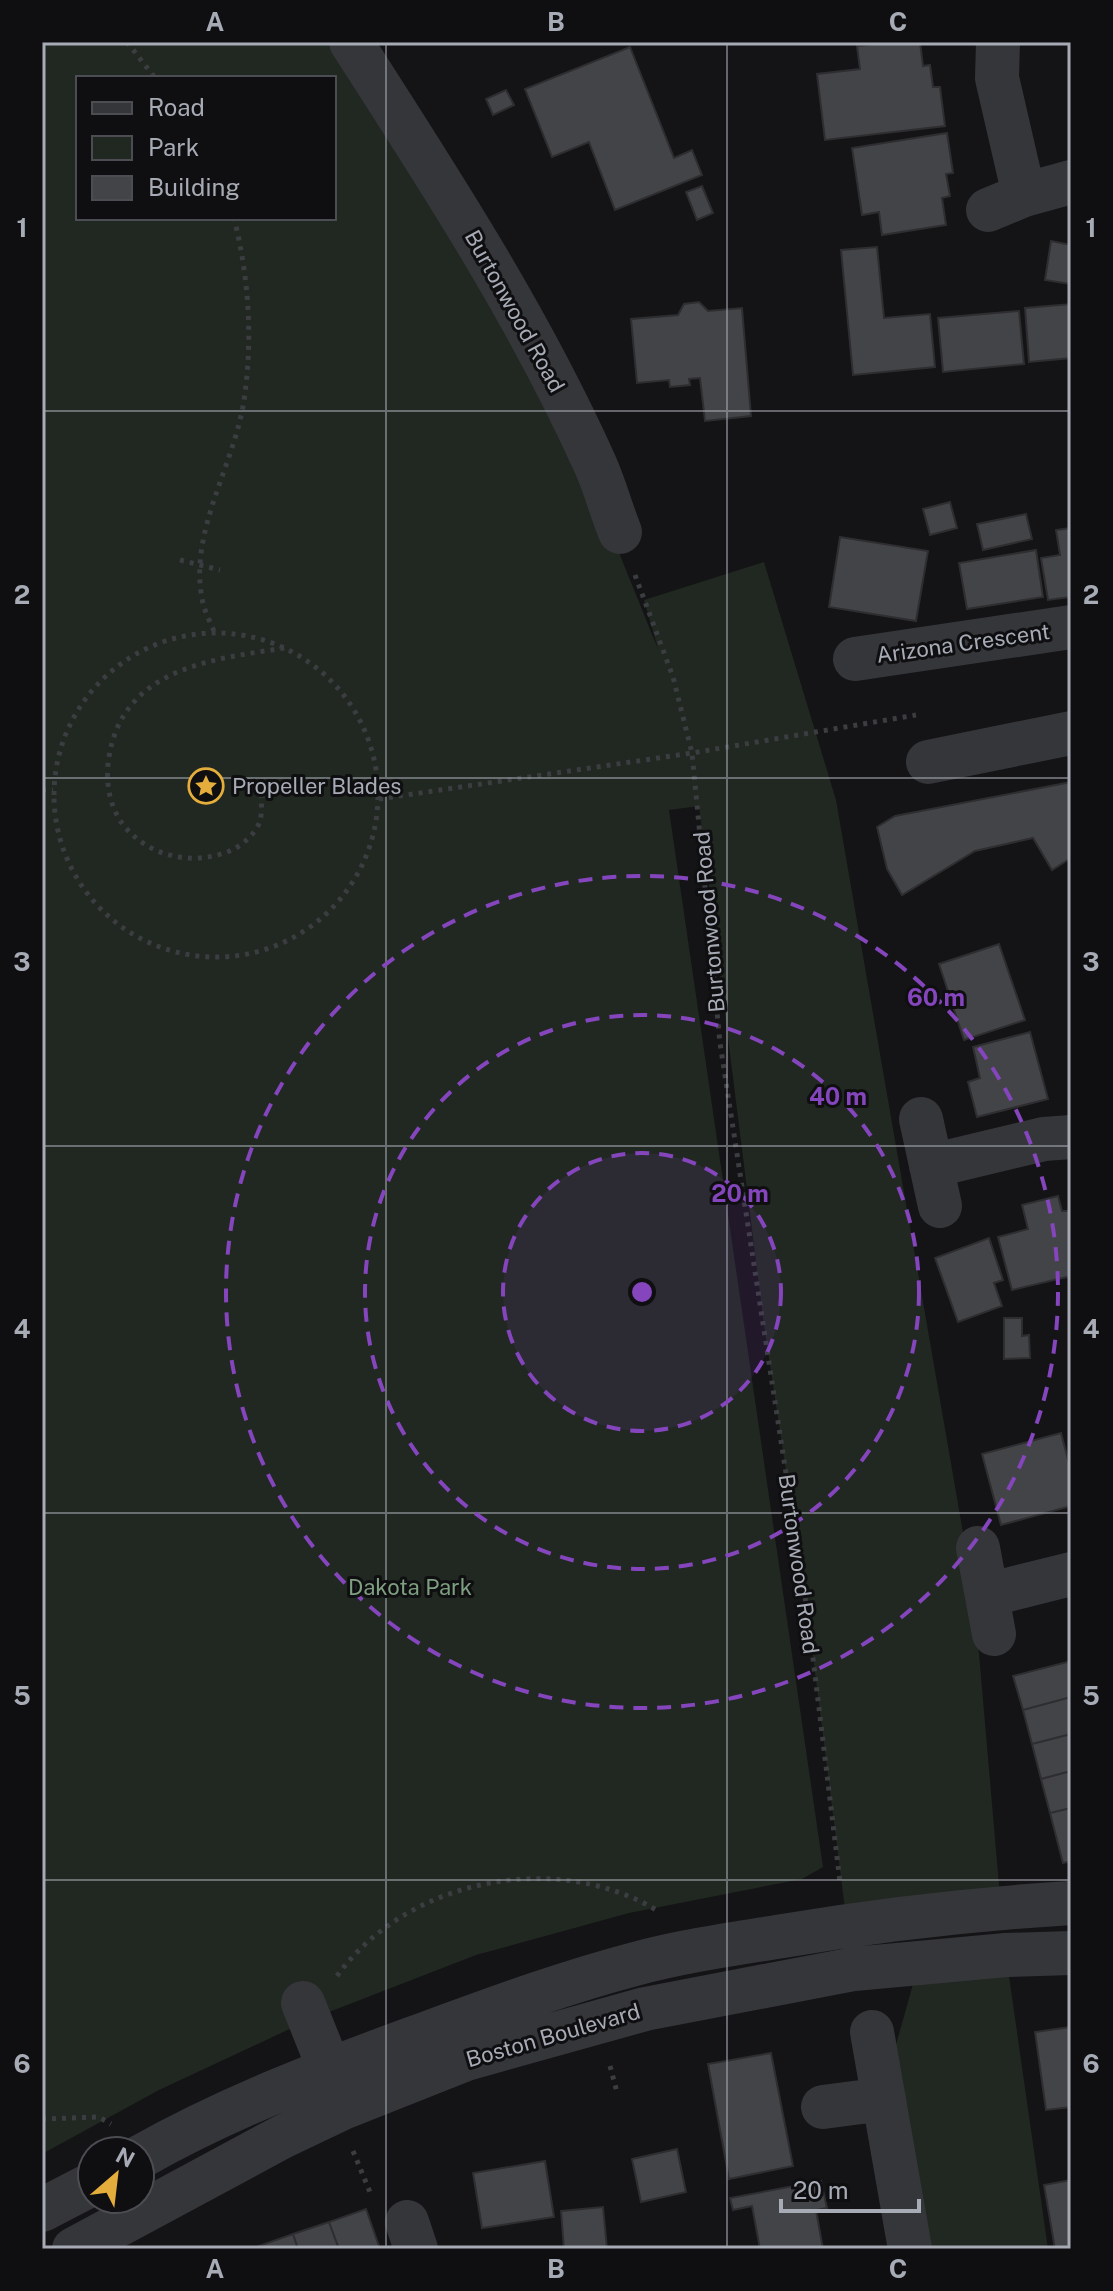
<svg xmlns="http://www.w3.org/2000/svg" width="1113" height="2291" viewBox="0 0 1113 2291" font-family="'Public Sans',sans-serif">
	<rect width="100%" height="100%" fill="#141416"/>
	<!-- green -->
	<path fill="#202821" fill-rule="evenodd" d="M 42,42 L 362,42 L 528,328 L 658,649 L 644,600 L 764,562 L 836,800 L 974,1596 L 1001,1908 L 847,1925 L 808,1617 L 764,1325 L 699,806 L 669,810 L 823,1867 L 802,1879 L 629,1913 L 476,1955 L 311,2019 L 159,2090 L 42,2154 ZM 78,78 L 334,78 L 334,218 L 78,218 Z
		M 1006,1955 L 1048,2249 L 914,2249 L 894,2052 L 915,1977 Z"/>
	<!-- building -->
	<path fill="#434448" stroke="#2e2e31" stroke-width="2" d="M 891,42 L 920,42 L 923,66 L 930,65 L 933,87 L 940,87 L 945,126 L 825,140 L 817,74 L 860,69 L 857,46 Z
		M 630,47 L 674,158 L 692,150 L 702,175 L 615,210 L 589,142 L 552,157 L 525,89 Z
		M 506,90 L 514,105 L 493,115 L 486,99 Z
		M 947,133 L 953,173 L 946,174 L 950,196 L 942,198 L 946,225 L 882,235 L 879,212 L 862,215 L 852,148 Z
		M 702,186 L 713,213 L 697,220 L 686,192 Z
		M 1051,241 L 1071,245 L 1071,284 L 1045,280 Z
		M 877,247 L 884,318 L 930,314 L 935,367 L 853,375 L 841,250 Z
		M 699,302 L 708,311 L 742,308 L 751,416 L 705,421 L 700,378 L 689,379 L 690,385 L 670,387 L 669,380 L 637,383 L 631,319 L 678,315 L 684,304 Z
		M 1071,304 L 1071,358 L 1029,362 L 1025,308 Z
		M 1019,311 L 1024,364 L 943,372 L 938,318 Z
		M 950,502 L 957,528 L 930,535 L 923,509 Z
		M 1026,514 L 1032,539 L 983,550 L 977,524 Z
		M 1071,528 L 1071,600 L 1070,597 L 1048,600 L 1041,558 L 1060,555 L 1056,530 Z
		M 840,537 L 928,551 L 916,621 L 829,607 Z
		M 1036,550 L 1043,597 L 967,609 L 959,563 Z
		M 1071,782 L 1071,858 L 1052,870 L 1033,838 L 975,851 L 902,895 L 887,869 L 877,827 L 895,816 Z
		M 999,944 L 1025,1020 L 964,1040 L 939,964 Z
		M 1030,1032 L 1048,1099 L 977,1117 L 968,1082 L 980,1078 L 973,1047 Z
		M 1058,1196 L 1062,1211 L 1071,1211 L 1071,1276 L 1012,1290 L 998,1237 L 1028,1229 L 1022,1205 Z
		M 989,1238 L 1003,1280 L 994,1283 L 1002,1306 L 958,1322 L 935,1258 Z
		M 1004,1318 L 1022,1318 L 1022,1336 L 1029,1335 L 1030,1358 L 1004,1359 Z
		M 1061,1433 L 1071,1471 L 1071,1506 L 1001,1525 L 982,1454 Z
		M 1071,1661 L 1071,1697 L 1023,1710 L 1013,1676 Z
		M 1071,1697 L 1071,1734 L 1032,1744 L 1023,1710 Z
		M 1071,1734 L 1071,1771 L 1041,1779 L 1032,1744 Z
		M 1071,1771 L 1071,1808 L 1050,1813 L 1041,1779 Z
		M 1071,1808 L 1071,1861 L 1063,1863 L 1050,1813 Z
		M 1071,2027 L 1071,2107 L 1046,2110 L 1035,2032 Z
		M 771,2053 L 793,2166 L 729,2179 L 708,2064 Z
		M 677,2149 L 686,2192 L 641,2202 L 632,2159 Z
		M 545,2161 L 554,2217 L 482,2228 L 473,2173 Z
		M 1071,2180 L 1071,2249 L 1055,2249 L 1044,2185 Z
		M 821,2181 L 827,2208 L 816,2210 L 823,2249 L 760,2249 L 752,2206 L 733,2210 L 730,2198 Z
		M 603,2207 L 607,2249 L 564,2249 L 561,2211 Z
		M 366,2209 L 380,2249 L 339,2249 L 329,2222 Z
		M 329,2222 L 339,2249 L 298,2249 L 293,2234 Z
		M 293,2234 L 298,2249 L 257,2249 L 256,2247 Z"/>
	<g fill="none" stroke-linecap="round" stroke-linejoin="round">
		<!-- path -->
		<path stroke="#3b3d41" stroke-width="5" stroke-dasharray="4 6" stroke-linecap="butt" d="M 127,42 L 155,78
			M 180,560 L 220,570
			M 635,575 L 673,677 L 692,753 L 720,1043 L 808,1617 L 840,1882
			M 214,631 C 210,622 205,612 203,603 C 187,534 234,467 244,400 C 253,339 249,278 234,218
			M54 795a162 162 0 1 1 324 0a162 162 0 1 1-324 0Z
			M 247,779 L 262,797 C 261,804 262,815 260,821 C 256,833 245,842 236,848 C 199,867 152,859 125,827 C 109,808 105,781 109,757 C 123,668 212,659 285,648
			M 42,790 L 53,790
			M 379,799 L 692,753 L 916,715
			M 337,1976 C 407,1879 556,1849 658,1911
			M 610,2066 L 617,2092
			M 42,2119 L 99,2117 L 111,2124
			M 353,2151 L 372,2197"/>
		<!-- minor -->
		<path stroke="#35363a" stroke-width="44" d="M 351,42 C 439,179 528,315 595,464 C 605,486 611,510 620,532
			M 998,42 L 997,78 L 1024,195
			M 988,210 L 1024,195 L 1071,182
			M 855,659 L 1071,627
			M 928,762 L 1071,733
			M 921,1119 L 940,1206
			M 931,1166 L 1044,1139 L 1071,1137
			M 978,1548 L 994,1634
			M 987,1595 L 1071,1574
			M 303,2003 L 339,2093
			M 872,2032 L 910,2249
			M 823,2107 L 884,2099
			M 140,2157 C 227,2108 318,2073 411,2039 C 485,2012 559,1984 635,1964 C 683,1951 733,1944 783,1936 C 878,1920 974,1909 1071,1903
			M 42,2210 L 92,2184
			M 407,2222 L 416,2249
			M 74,2249 L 282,2137 L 345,2107 L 466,2059 L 645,2009 L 854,1969 L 1006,1955 L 1071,1953"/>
	</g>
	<!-- grid -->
	<path fill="none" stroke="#a7abb5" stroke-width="2" stroke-opacity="0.55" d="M 386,42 L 386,2249M 727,42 L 727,2249M 42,411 L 1071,411M 42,778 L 1071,778M 42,1146 L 1071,1146M 42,1513 L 1071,1513M 42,1880 L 1071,1880"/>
	<!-- distance rings -->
	<circle cx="642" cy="1292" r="139" fill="#8445bd" fill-opacity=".12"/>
	<g fill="none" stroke="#8445bd" stroke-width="4" stroke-dasharray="14 10">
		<circle cx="642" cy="1292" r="139"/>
		<circle cx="642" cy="1292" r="277"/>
		<circle cx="642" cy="1292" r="416"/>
	</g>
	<!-- icons -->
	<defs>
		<symbol id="sight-ring" viewBox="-11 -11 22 22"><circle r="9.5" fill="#0f0f11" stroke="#e5ae3c" stroke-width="1.5"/><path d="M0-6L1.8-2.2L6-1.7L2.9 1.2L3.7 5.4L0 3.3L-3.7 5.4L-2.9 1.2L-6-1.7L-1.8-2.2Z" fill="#e5ae3c"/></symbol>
	</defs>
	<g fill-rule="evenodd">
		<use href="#sight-ring" x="186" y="766" width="40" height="40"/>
	</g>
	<g text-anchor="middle" stroke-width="6" stroke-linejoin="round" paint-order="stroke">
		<!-- street labels -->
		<g font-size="22" fill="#a7abb5" stroke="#0f0f11">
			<text transform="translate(515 311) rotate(61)" y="8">Burtonwood Road</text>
			<text transform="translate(963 643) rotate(-8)" y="8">Arizona Crescent</text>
			<text transform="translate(709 922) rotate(-95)" y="8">Burtonwood Road</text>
			<text transform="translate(799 1564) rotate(82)" y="8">Burtonwood Road</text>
			<text transform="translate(553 2035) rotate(-16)" y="8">Boston Boulevard</text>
		</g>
		<!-- poi labels -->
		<g font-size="22" fill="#a7abb5" stroke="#0f0f11" text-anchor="start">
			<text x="232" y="794">Propeller Blades</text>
		</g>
		<!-- park labels -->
		<g font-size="22" fill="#7f9f81" stroke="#0f0f11">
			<text x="410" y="1595">Dakota Park</text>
		</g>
	</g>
	<circle cx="642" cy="1292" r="12" fill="#8445bd" stroke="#0f0f11" stroke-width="4"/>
	<g font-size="24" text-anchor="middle" font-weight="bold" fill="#8445bd" stroke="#0f0f11" stroke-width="6" stroke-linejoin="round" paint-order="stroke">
		<text x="936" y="1006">60 m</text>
		<text x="838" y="1105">40 m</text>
		<text x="740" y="1202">20 m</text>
	</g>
	<!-- border -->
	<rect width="1113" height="2291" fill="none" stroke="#0f0f11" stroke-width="88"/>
	<!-- legend -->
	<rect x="76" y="76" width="260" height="144" fill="#0f0f11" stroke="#4c4d53" stroke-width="2"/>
	<rect x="92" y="102" width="40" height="12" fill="#35363a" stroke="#4c4d53" stroke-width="2"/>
	<text x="148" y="116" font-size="24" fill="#a7abb5">Road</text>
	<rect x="92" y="136" width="40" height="24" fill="#202821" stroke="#4c4d53" stroke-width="2"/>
	<text x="148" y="156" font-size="24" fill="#a7abb5">Park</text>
	<rect x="92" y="176" width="40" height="24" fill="#434448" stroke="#4c4d53" stroke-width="2"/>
	<text x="148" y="196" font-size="24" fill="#a7abb5">Building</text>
	<!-- north arrow -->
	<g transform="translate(116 2175) rotate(28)"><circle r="38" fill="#0f0f11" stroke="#4c4d53" stroke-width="2"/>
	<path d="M0-6L14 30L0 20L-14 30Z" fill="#e5ae3c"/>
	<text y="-12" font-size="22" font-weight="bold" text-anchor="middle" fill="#a7abb5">N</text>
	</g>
	<!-- scale -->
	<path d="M781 2199v12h138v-12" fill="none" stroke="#a7abb5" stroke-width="4"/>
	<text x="793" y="2199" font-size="24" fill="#a7abb5" stroke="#0f0f11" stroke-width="6" paint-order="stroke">20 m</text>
	<rect x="44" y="44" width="1025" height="2203" fill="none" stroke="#a7abb5" stroke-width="3"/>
	<g font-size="26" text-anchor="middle" font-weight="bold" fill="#a7abb5">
		<text x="215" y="31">A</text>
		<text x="556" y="31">B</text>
		<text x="898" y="31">C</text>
		<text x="22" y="237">1</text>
		<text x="1091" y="237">1</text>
		<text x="22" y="604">2</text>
		<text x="1091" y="604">2</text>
		<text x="22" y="971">3</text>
		<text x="1091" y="971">3</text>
		<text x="22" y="1338">4</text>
		<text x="1091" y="1338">4</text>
		<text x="22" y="1705">5</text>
		<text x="1091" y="1705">5</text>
		<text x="22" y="2073">6</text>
		<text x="1091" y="2073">6</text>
		<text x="215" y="2278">A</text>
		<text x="556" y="2278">B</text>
		<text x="898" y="2278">C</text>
	</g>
</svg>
